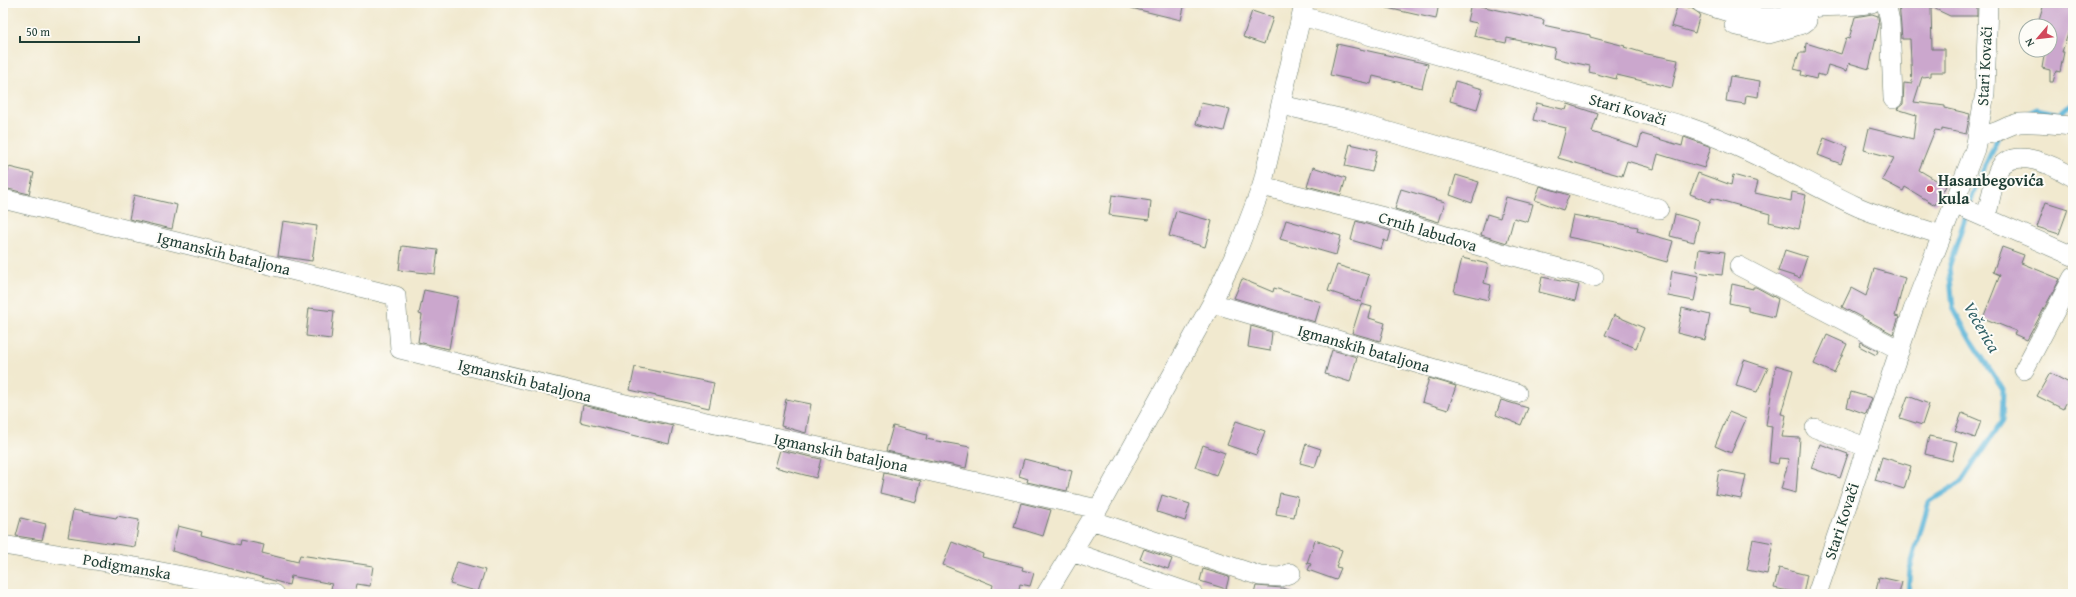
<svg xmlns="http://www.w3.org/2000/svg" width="2076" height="597" viewBox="0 0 2076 597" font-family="'Gentium Book Plus',serif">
	<rect width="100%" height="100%" fill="#fdfcf7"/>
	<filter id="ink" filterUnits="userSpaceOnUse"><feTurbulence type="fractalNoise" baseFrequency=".025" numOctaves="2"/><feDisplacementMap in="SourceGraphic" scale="8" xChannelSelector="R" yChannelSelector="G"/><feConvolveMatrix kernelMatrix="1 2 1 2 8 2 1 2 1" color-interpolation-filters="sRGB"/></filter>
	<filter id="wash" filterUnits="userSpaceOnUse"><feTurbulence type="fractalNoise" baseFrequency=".012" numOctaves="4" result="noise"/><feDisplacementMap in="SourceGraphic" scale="16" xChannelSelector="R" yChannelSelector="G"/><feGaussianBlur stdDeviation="0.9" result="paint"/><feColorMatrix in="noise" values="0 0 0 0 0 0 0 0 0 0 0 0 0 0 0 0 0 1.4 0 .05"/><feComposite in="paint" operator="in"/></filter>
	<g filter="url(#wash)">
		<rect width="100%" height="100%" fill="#f1e9cf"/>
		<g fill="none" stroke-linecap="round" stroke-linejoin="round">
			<!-- stream -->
			<path stroke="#59b3d7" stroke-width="5" d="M 2023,116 L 2037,109 L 2059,114 L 2073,102
				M 1908,594 L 1910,569 L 1929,502 L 1961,482 L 2002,421 L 2003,389 L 1973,344 L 1953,308 L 1949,267 L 1975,188 L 1998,137"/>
		</g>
		<g id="blocks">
			<!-- building -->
			<path fill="#cba7cd" d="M 1131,3 L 1185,3 L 1181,20 L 1131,8 Z
				M 1388,3 L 1439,3 L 1436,19 L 1387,8 Z
				M 1899,3 L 1977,3 L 1977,16 L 1950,16 L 1931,7 L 1932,49 L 1945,49 L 1945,72 L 1931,72 L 1931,76 L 1922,77 L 1914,102 L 1945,106 L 1945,108 L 1970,114 L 1966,134 L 1942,129 L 1942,131 L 1935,130 L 1919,170 L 1946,186 L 1935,205 L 1905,187 L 1903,191 L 1882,180 L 1894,158 L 1864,150 L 1869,128 L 1913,139 L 1916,115 L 1897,109 L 1903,104 L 1904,83 L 1912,84 L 1910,39 L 1902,39 Z
				M 2044,3 L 2058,3 L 2073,8 L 2073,19 L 2062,52 L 2064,52 L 2060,72 L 2056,71 L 2053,82 L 2050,82 L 2050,70 L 2042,68 L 2045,50 L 2050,50 L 2050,26 L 2037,26 Z
				M 1471,4 L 1544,20 L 1543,25 L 1590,35 L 1590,37 L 1625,46 L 1624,47 L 1647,54 L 1678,60 L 1672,88 L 1617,75 L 1616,79 L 1589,72 L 1590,66 L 1553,58 L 1555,48 L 1507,38 L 1506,43 L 1474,36 L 1477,23 L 1467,21 Z
				M 1678,4 L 1691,8 L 1700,14 L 1695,33 L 1671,26 Z
				M 1252,11 L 1273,18 L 1264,44 L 1243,37 Z
				M 1872,14 L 1878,16 L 1879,25 L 1869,69 L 1849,63 L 1847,71 L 1828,65 L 1825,76 L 1817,74 L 1816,79 L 1801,75 L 1802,71 L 1794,69 L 1799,53 L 1805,53 L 1806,43 L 1841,54 L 1846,38 L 1849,39 L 1855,17 Z
				M 1337,44 L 1428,64 L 1422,88 L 1373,76 L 1371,84 L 1330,75 Z
				M 1730,76 L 1760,81 L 1758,97 L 1746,95 L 1745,104 L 1726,101 Z
				M 1455,81 L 1483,89 L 1477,109 L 1450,101 Z
				M 1201,103 L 1230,109 L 1224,131 L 1196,124 Z
				M 1537,103 L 1566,110 L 1568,104 L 1598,114 L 1592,132 L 1638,147 L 1642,134 L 1682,146 L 1684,137 L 1706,145 L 1711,147 L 1704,168 L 1658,154 L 1654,169 L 1627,161 L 1622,176 L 1558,158 L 1566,128 L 1533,120 Z
				M 1824,138 L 1847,147 L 1841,164 L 1818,155 Z
				M 1350,144 L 1377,150 L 1372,172 L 1345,166 Z
				M 9,167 L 34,173 L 29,194 L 4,188 Z
				M 1313,167 L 1346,178 L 1341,195 L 1307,186 Z
				M 1698,173 L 1731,185 L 1733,175 L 1758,182 L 1755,193 L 1791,201 L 1792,192 L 1806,195 L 1799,229 L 1769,222 L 1770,214 L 1712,198 L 1710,202 L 1690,194 Z
				M 1456,175 L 1479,182 L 1472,203 L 1450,195 Z
				M 1540,186 L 1569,195 L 1563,210 L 1535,200 Z
				M 1401,189 L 1445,202 L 1439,222 L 1395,209 Z
				M 134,195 L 177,205 L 172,229 L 129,219 Z
				M 1112,195 L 1151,201 L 1149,220 L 1109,215 Z
				M 1506,197 L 1533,204 L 1528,222 L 1514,218 L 1507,243 L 1481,235 L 1487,214 L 1500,218 Z
				M 2046,202 L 2068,209 L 2059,234 L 2037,227 Z
				M 1176,211 L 1212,221 L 1205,247 L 1169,236 Z
				M 1675,214 L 1699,221 L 1694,242 L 1670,236 Z
				M 1573,215 L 1638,227 L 1637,231 L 1673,241 L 1667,262 L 1606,245 L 1568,237 Z
				M 1286,220 L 1341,236 L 1336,255 L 1280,239 Z
				M 283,221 L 317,226 L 312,261 L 278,256 Z
				M 1356,221 L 1391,231 L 1388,242 L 1384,240 L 1381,249 L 1351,240 Z
				M 402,246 L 438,250 L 435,274 L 399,270 Z
				M 2002,247 L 2024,255 L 2021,263 L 2060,279 L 2027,340 L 2014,334 L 2016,331 L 1983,318 L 2000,275 L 1993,272 Z
				M 1699,249 L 1725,252 L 1722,275 L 1696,272 Z
				M 1785,250 L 1807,257 L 1800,278 L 1778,271 Z
				M 1462,258 L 1488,264 L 1484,283 L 1491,285 L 1488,300 L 1454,292 Z
				M 1337,265 L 1369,275 L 1361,302 L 1328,291 Z
				M 1874,269 L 1905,278 L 1895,316 L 1899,317 L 1893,334 L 1842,307 L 1851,288 L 1866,296 Z
				M 1672,271 L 1699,276 L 1694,301 L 1668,296 Z
				M 1542,277 L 1579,285 L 1575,301 L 1539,292 Z
				M 1242,279 L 1273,292 L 1274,288 L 1321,302 L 1315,322 L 1234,298 Z
				M 1732,284 L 1753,289 L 1753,287 L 1756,287 L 1778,299 L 1774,317 L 1748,311 L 1748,307 L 1729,303 Z
				M 424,290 L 458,297 L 449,349 L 418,342 L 422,315 L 419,314 Z
				M 1361,304 L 1372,307 L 1369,318 L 1385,323 L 1380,341 L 1352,333 Z
				M 309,308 L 334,311 L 331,339 L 306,336 Z
				M 1682,308 L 1710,315 L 1705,340 L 1677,333 Z
				M 1614,315 L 1644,328 L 1636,348 L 1605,335 Z
				M 1251,326 L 1272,332 L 1270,351 L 1248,347 Z
				M 1827,335 L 1847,344 L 1834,373 L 1814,364 Z
				M 1861,342 L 1878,351 L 1876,355 L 1859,346 Z
				M 1332,350 L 1357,357 L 1350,382 L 1325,374 Z
				M 1744,360 L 1768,368 L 1757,392 L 1736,386 Z
				M 1776,365 L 1793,370 L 1781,414 L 1786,415 L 1782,437 L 1800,438 L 1796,493 L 1781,489 L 1789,459 L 1779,458 L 1778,464 L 1769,462 L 1772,426 L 1766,425 Z
				M 635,367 L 714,383 L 709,408 L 630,390 Z
				M 2050,373 L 2073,385 L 2073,390 L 2063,409 L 2037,396 Z
				M 1429,378 L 1456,386 L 1448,410 L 1422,402 Z
				M 1851,392 L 1872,398 L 1866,414 L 1847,407 Z
				M 1908,396 L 1929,404 L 1922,425 L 1900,418 Z
				M 786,399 L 811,404 L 806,433 L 781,426 Z
				M 1501,400 L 1528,408 L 1521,425 L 1496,415 Z
				M 583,405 L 673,426 L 669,444 L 580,422 Z
				M 1729,412 L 1746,419 L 1731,453 L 1715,446 Z
				M 1962,413 L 1981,421 L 1975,438 L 1955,431 Z
				M 1236,421 L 1265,431 L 1256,455 L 1227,445 Z
				M 893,426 L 927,435 L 926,439 L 970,447 L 966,468 L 886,451 Z
				M 1929,436 L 1957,442 L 1952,461 L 1925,454 Z
				M 1306,444 L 1321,449 L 1315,467 L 1300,463 Z
				M 1820,444 L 1848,454 L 1840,478 L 1811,468 Z
				M 1203,445 L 1225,453 L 1216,475 L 1195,467 Z
				M 780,450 L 821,459 L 816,478 L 775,467 Z
				M 1882,457 L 1911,466 L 1904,489 L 1875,480 Z
				M 1024,459 L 1072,471 L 1067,491 L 1027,482 L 1028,479 L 1019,476 Z
				M 1719,470 L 1746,475 L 1741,499 L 1715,494 Z
				M 884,473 L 921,481 L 916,502 L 880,493 Z
				M 1280,493 L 1298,497 L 1294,517 L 1276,514 Z
				M 1162,495 L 1190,504 L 1185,521 L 1157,512 Z
				M 1021,503 L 1051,510 L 1043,536 L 1014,527 Z
				M 73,510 L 116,518 L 117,516 L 139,520 L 135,547 L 68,537 Z
				M 21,518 L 46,524 L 42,540 L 16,536 Z
				M 178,526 L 202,532 L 201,535 L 240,545 L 241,540 L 264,545 L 262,553 L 298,562 L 300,555 L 373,566 L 370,586 L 357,584 L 355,594 L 330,594 L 332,584 L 291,576 L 289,585 L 197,559 L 197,558 L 172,551 Z
				M 1753,539 L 1773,543 L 1767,574 L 1747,570 Z
				M 1315,540 L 1342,550 L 1336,567 L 1341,568 L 1336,580 L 1308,570 L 1311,564 L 1307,563 Z
				M 952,542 L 983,554 L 982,557 L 1023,567 L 1022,570 L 1034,573 L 1030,586 L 1020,584 L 1018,594 L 1011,594 L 992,589 L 993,585 L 943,565 Z
				M 1144,549 L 1172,559 L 1168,569 L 1140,559 Z
				M 457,562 L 485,570 L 478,592 L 450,584 Z
				M 1779,568 L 1807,575 L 1803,594 L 1774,588 Z
				M 1203,569 L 1229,577 L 1226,589 L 1200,581 Z
				M 1879,577 L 1902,582 L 1899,594 L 1876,591 Z
				M 1256,586 L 1282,588 L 1294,592 L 1293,594 L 1254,594 Z"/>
		</g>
	</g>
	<g filter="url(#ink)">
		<use href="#blocks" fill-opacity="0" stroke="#68796a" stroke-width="1"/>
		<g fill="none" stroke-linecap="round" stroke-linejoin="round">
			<defs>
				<path id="street" d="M 1701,3 C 1729,13 1757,22 1787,15 C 1798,13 1809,8 1820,7 C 1837,5 1855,8 1872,3
					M 1886,3 L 1890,21 L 1893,99
					M 1302,16 L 1688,127 C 1747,147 1798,178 1854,205 C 1881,218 1913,225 1941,235
					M 1734,25 L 1769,34 L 1803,24 L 1807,21
					M 1281,105 L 1344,119 L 1659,209
					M 1979,129 L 1982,134 C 1996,136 2007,124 2020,123 C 2037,122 2056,125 2073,126
					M 1262,186 L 1384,217 L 1502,253 L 1594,277
					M 3,199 L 396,296 L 400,349 L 621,403 L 1098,509
					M 1954,204 L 2073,256
					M 1986,218 C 1989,206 1994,178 1999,169 C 2014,145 2056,167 2073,177
					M 1739,266 L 1900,350
					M 1212,303 L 1517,393
					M 2024,370 L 2073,277
					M 1815,428 L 1866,447
					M 1091,520 L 1260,576 L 1280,577 L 1291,573
					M 3,545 L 136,567 L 275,594
					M 1072,552 L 1193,594
					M 1046,594 L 1098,509 L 1212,303 L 1239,246 L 1262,186 L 1304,4
					M 1817,594 L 1913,310 L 1975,149 L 1985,93 L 1988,3"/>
			</defs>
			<!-- street casing -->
			<use href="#street" stroke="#68796a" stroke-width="20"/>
			<!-- street -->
			<use href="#street" stroke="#fff" stroke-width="19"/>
		</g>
	</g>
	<!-- markers -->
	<circle fill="#d1495b" stroke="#fdfcf7" stroke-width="1.5" cx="1930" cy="189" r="4"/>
	<g text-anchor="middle" stroke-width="4" stroke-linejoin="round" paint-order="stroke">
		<!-- street labels -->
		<g font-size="16" fill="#1f3d34" stroke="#fdfcf7">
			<text transform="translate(1984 66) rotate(-87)" y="6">Stari Kovači</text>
			<text transform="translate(1628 109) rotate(16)" y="6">Stari Kovači</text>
			<text transform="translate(1428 231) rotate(17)" y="6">Crnih labudova</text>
			<text transform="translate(224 253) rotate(14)" y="6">Igmanskih bataljona</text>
			<text transform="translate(1364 348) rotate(16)" y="6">Igmanskih bataljona</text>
			<text transform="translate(525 380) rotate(14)" y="6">Igmanskih bataljona</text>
			<text transform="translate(841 452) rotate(12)" y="6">Igmanskih bataljona</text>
			<text transform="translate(1841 521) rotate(-72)" y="6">Stari Kovači</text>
			<text transform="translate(127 566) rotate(10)" y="6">Podigmanska</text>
		</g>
		<!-- poi labels -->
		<g font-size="16" font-weight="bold" fill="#1f3d34" stroke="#fdfcf7" text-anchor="start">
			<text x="1938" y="186">Hasanbegovića<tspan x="1938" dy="18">kula</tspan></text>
		</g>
		<!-- water labels -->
		<g font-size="17" font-style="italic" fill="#306065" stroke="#fdfcf7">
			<text transform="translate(1982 327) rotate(60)" y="6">Večerica</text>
		</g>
	</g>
	<!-- margin -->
	<rect width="2076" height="597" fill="none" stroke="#fdfcf7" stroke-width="16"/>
	<!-- north arrow -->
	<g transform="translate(2038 38) rotate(242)"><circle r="19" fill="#fdfcf7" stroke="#a4b0a9"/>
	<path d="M0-3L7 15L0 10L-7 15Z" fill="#d1495b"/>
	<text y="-6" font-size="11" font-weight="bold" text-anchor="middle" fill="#1f3d34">N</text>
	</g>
	<!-- scale -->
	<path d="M20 36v6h119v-6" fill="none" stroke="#1f3d34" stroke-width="2"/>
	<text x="26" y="36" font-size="12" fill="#1f3d34" stroke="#fdfcf7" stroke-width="3" paint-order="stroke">50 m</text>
</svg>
